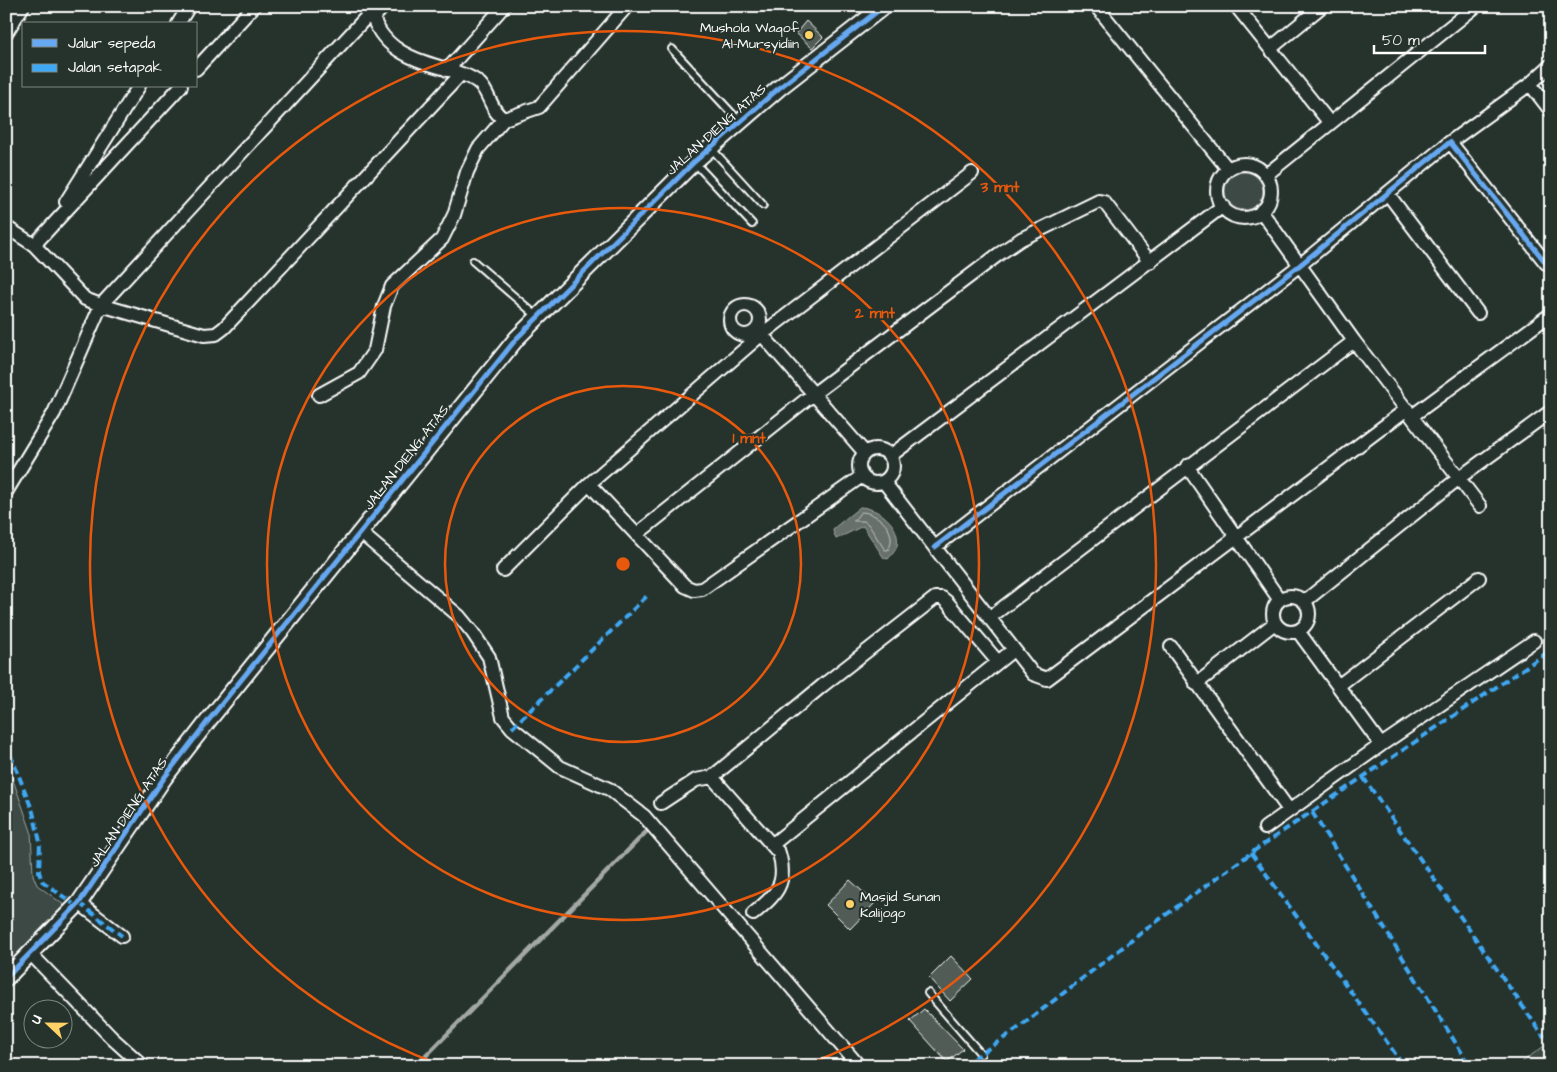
<svg xmlns="http://www.w3.org/2000/svg" width="1557" height="1072" viewBox="0 0 1557 1072" font-family="'Architects Daughter',sans-serif">
	<rect width="100%" height="100%" fill="#26332d"/>
	<filter id="ink" filterUnits="userSpaceOnUse"><feTurbulence type="fractalNoise" baseFrequency=".02" numOctaves="2"/><feDisplacementMap in="SourceGraphic" scale="10" xChannelSelector="R" yChannelSelector="G"/><feConvolveMatrix kernelMatrix="1 2 1 2 8 2 1 2 1" color-interpolation-filters="sRGB"/></filter>
	<g filter="url(#ink)">
		<!-- green -->
		<path fill="#3e4944" stroke="#9ea4a2" d="M1225 191a19 19 0 1 1 38 0a19 19 0 1 1-38 0Z
			M 6,760 L 31,831 L 33,875 L 37,885 L 64,905 L 6,966 Z
			M 1551,1041 L 1551,1066 L 1516,1066 L 1550,1042 Z"/>
		<!-- water -->
		<path fill="#67706c" stroke="#a4a9a7" d="M 860,507 C 878,508 901,524 897,546 C 896,550 891,556 888,559 L 884,558 L 863,526 L 836,539 L 833,531 L 834,528 Z"/>
		<g fill="none" stroke-linecap="round" stroke-linejoin="round">
			<!-- shore -->
			<path stroke="#c2c6c4" stroke-width="1" d="M 861,512 C 879,512 899,533 888,550 L 885,550 L 868,524 L 864,521 L 854,521 Z"/>
			<!-- stream -->
			<path stroke="#a4a9a7" stroke-width="4.5" d="M 416,1066 L 647,831"/>
		</g>
		<!-- building -->
		<path fill="#515c57" stroke="#fff" d="M 806,21 L 823,37 L 812,48 L 796,33 Z
			M 850,880 L 875,903 L 850,929 L 826,905 Z
			M 951,956 L 973,979 L 950,1001 L 929,978 Z
			M 924,1009 L 963,1049 L 947,1062 L 910,1021 Z"/>
		<g fill="none" stroke-linecap="round" stroke-linejoin="round">
			<defs>
				<path id="service" d="M 672,49 L 740,122
					M 710,147 L 763,205
					M 694,162 L 752,224
					M 473,261 L 538,317
					M 928,993 L 981,1054"/>
				<path id="minor" d="M 1096,6 L 1228,169
					M 1236,6 L 1329,122
					M 370,7 C 379,51 415,60 453,71 C 462,74 473,77 480,84 C 490,94 491,112 504,119 L 539,107 L 627,6
					M 372,19 L 384,6
					M 178,24 L 189,6
					M 6,33 L 23,6
					M 1271,48 L 1322,6
					M 196,69 L 254,6
					M 447,70 L 504,6
					M 1530,84 L 1551,111
					M 1450,142 L 1530,84 L 1551,65
					M1217 191a27 27 0 1 1 54 0a27 27 0 1 1-54 0Z
					M 1266,175 L 1476,6
					M 1388,194 L 1478,313
					M 66,202 L 139,86
					M 6,227 L 34,245 L 181,86
					M 34,245 L 85,299 L 101,305 L 371,12
					M730 320a15 15 0 1 1 30 0a15 15 0 1 1-30 0Z
					M 757,329 L 865,453
					M 1354,341 L 1480,506
					M 319,395 L 359,373 L 375,350 L 384,306 L 392,286 L 442,239 L 454,215 L 467,172 L 478,149 L 504,119
					M 1412,416 L 1551,314
					M859 466a17 17 0 1 1 34 0a17 17 0 1 1-34 0Z
					M 890,456 L 1223,206
					M 1187,466 L 1279,599
					M 884,482 L 1033,674 L 1047,679 L 1407,409
					M 589,484 L 685,586 L 694,590 L 702,589 L 862,476
					M 6,492 L 54,413 L 101,305 L 204,335 L 216,334 L 224,328 L 461,74
					M 361,533 L 459,616 L 473,633 L 489,657 L 503,717 L 512,728 L 560,767 L 609,789 L 644,816 L 859,1066
					M 637,534 L 812,395 L 999,254 L 1021,239 L 1099,201 L 1104,202 L 1150,262
					M 935,547 L 1300,265 L 1450,142 L 1546,263
					M 503,570 L 589,484 L 761,335 L 972,173
					M1273 614a18 18 0 1 1 36 0a18 18 0 1 1-36 0Z
					M 1305,601 L 1459,478 L 1551,411
					M 989,618 L 1354,341 L 1261,211
					M 1298,631 L 1381,745
					M 1171,647 L 1289,810
					M 1196,684 L 1275,623
					M 1338,686 L 1479,578
					M 712,777 L 779,853 C 788,884 776,895 753,914
					M 661,803 L 696,780 L 712,777 L 822,686 L 935,598 L 942,598 L 947,602 L 998,662
					M 1265,828 L 1381,745 L 1534,641
					M 773,844 L 1013,650
					M 79,903 L 122,936
					M 31,954 L 112,1038 L 143,1066"/>
				<path id="tertiary" d="M 6,978 L 79,903 L 164,778 L 208,721 L 517,338 L 694,162 L 779,88 L 884,6"/>
			</defs>
			<!-- service casing -->
			<use href="#service" stroke="#fff" stroke-width="10"/>
			<!-- minor casing -->
			<use href="#minor" stroke="#fff" stroke-width="16"/>
			<!-- tertiary casing -->
			<use href="#tertiary" stroke="#fff" stroke-width="19"/>
			<!-- service -->
			<use href="#service" stroke="#26332d" stroke-width="6"/>
			<!-- minor -->
			<use href="#minor" stroke="#26332d" stroke-width="12"/>
			<!-- tertiary -->
			<use href="#tertiary" stroke="#26332d" stroke-width="15"/>
			<!-- quiet -->
			<path stroke="#3fa9f5" stroke-width="4" stroke-dasharray="8 4" stroke-linecap="butt" d="M 512,728 L 649,594
				M 6,743 L 33,812 L 40,842 L 39,872 L 42,881 L 76,906
				M 1363,777 L 1544,1037
				M 1312,812 L 1470,1066
				M 1251,853 L 1404,1066
				M 79,903 L 122,936
				M 963,1066 L 1017,1029 L 1145,930 L 1258,848 L 1551,650"/>
			<defs>
				<path id="cycleway" d="M 935,547 L 1300,265 L 1450,142 L 1546,263
					M 6,978 L 79,903 L 164,778 L 208,721 L 517,338 L 694,162 L 779,88 L 884,6"/>
			</defs>
			<!-- cycleway casing -->
			<use href="#cycleway" stroke="#26332d" stroke-width="8"/>
			<!-- cycleway -->
			<use href="#cycleway" stroke="#66a8f1" stroke-width="5"/>
		</g>
	</g>
	<!-- distance rings -->
	<g fill="none" stroke="#e8590c" stroke-width="2.5">
		<circle cx="623" cy="564" r="178"/>
		<circle cx="623" cy="564" r="356"/>
		<path d="M441 1065A533 533 0 1 1 805 1065"/>
	</g>
	<!-- markers -->
	<g fill="#ffd166" stroke="#26332d" stroke-width="2">
		<circle cx="809" cy="35" r="5"/>
		<circle cx="850" cy="904" r="5"/>
	</g>
	<g text-anchor="middle" stroke-width="4" stroke-linejoin="round" paint-order="stroke">
		<!-- poi labels -->
		<g font-size="14" fill="#fff" stroke="#26332d" text-anchor="end">
			<text x="799" y="32">Mushola Waqof<tspan x="799" dy="16">Al-Mursyidiin</tspan></text>
			<text x="860" y="901" text-anchor="start">Masjid Sunan<tspan x="860" dy="16">Kalijogo</tspan></text>
		</g>
		<!-- street labels -->
		<g font-size="14" fill="#fff" stroke="#26332d">
			<text transform="translate(716 129) rotate(-42)" y="5">JALAN DIENG ATAS</text>
			<text transform="translate(406 457) rotate(-52)" y="5">JALAN DIENG ATAS</text>
			<text transform="translate(128 812) rotate(-56)" y="5">JALAN DIENG ATAS</text>
		</g>
	</g>
	<circle cx="623" cy="564" r="8" fill="#e8590c" stroke="#26332d" stroke-width="2.5"/>
	<g font-size="15" text-anchor="middle" font-weight="bold" fill="#e8590c" stroke="#26332d" stroke-width="4" stroke-linejoin="round" paint-order="stroke">
		<text x="1000" y="192">3 mnt</text>
		<text x="875" y="318">2 mnt</text>
		<text x="749" y="443">1 mnt</text>
	</g>
	<!-- margin -->
	<rect width="1557" height="1072" fill="none" stroke="#26332d" stroke-width="25"/>
	<rect x="12" y="12" width="1532" height="1047" fill="none" stroke="#fff" stroke-width="2" filter="url(#ink)"/>
	<!-- legend -->
	<rect x="22" y="22" width="175" height="65" fill="#26332d" stroke="#7d8581"/>
	<rect x="32" y="39" width="25" height="8" fill="#66a8f1" stroke="#7d8581"/>
	<text x="68" y="48" font-size="15" fill="#ffffff">Jalur sepeda</text>
	<rect x="32" y="64" width="25" height="8" fill="#3fa9f5" stroke="#7d8581"/>
	<text x="68" y="72" font-size="15" fill="#ffffff">Jalan setapak</text>
	<!-- north arrow -->
	<g transform="translate(48 1024) rotate(292)"><circle r="24" fill="#26332d" stroke="#7d8581"/>
	<path d="M0-4L9 19L0 12L-9 19Z" fill="#ffd166"/>
	<text y="-8" font-size="14" font-weight="bold" text-anchor="middle" fill="#ffffff">U</text>
	</g>
	<!-- scale -->
	<path d="M1374 45v8h111v-8" fill="none" stroke="#ffffff" stroke-width="2.5"/>
	<text x="1382" y="45" font-size="15" fill="#ffffff" stroke="#26332d" stroke-width="4" paint-order="stroke">50 m</text>
</svg>
